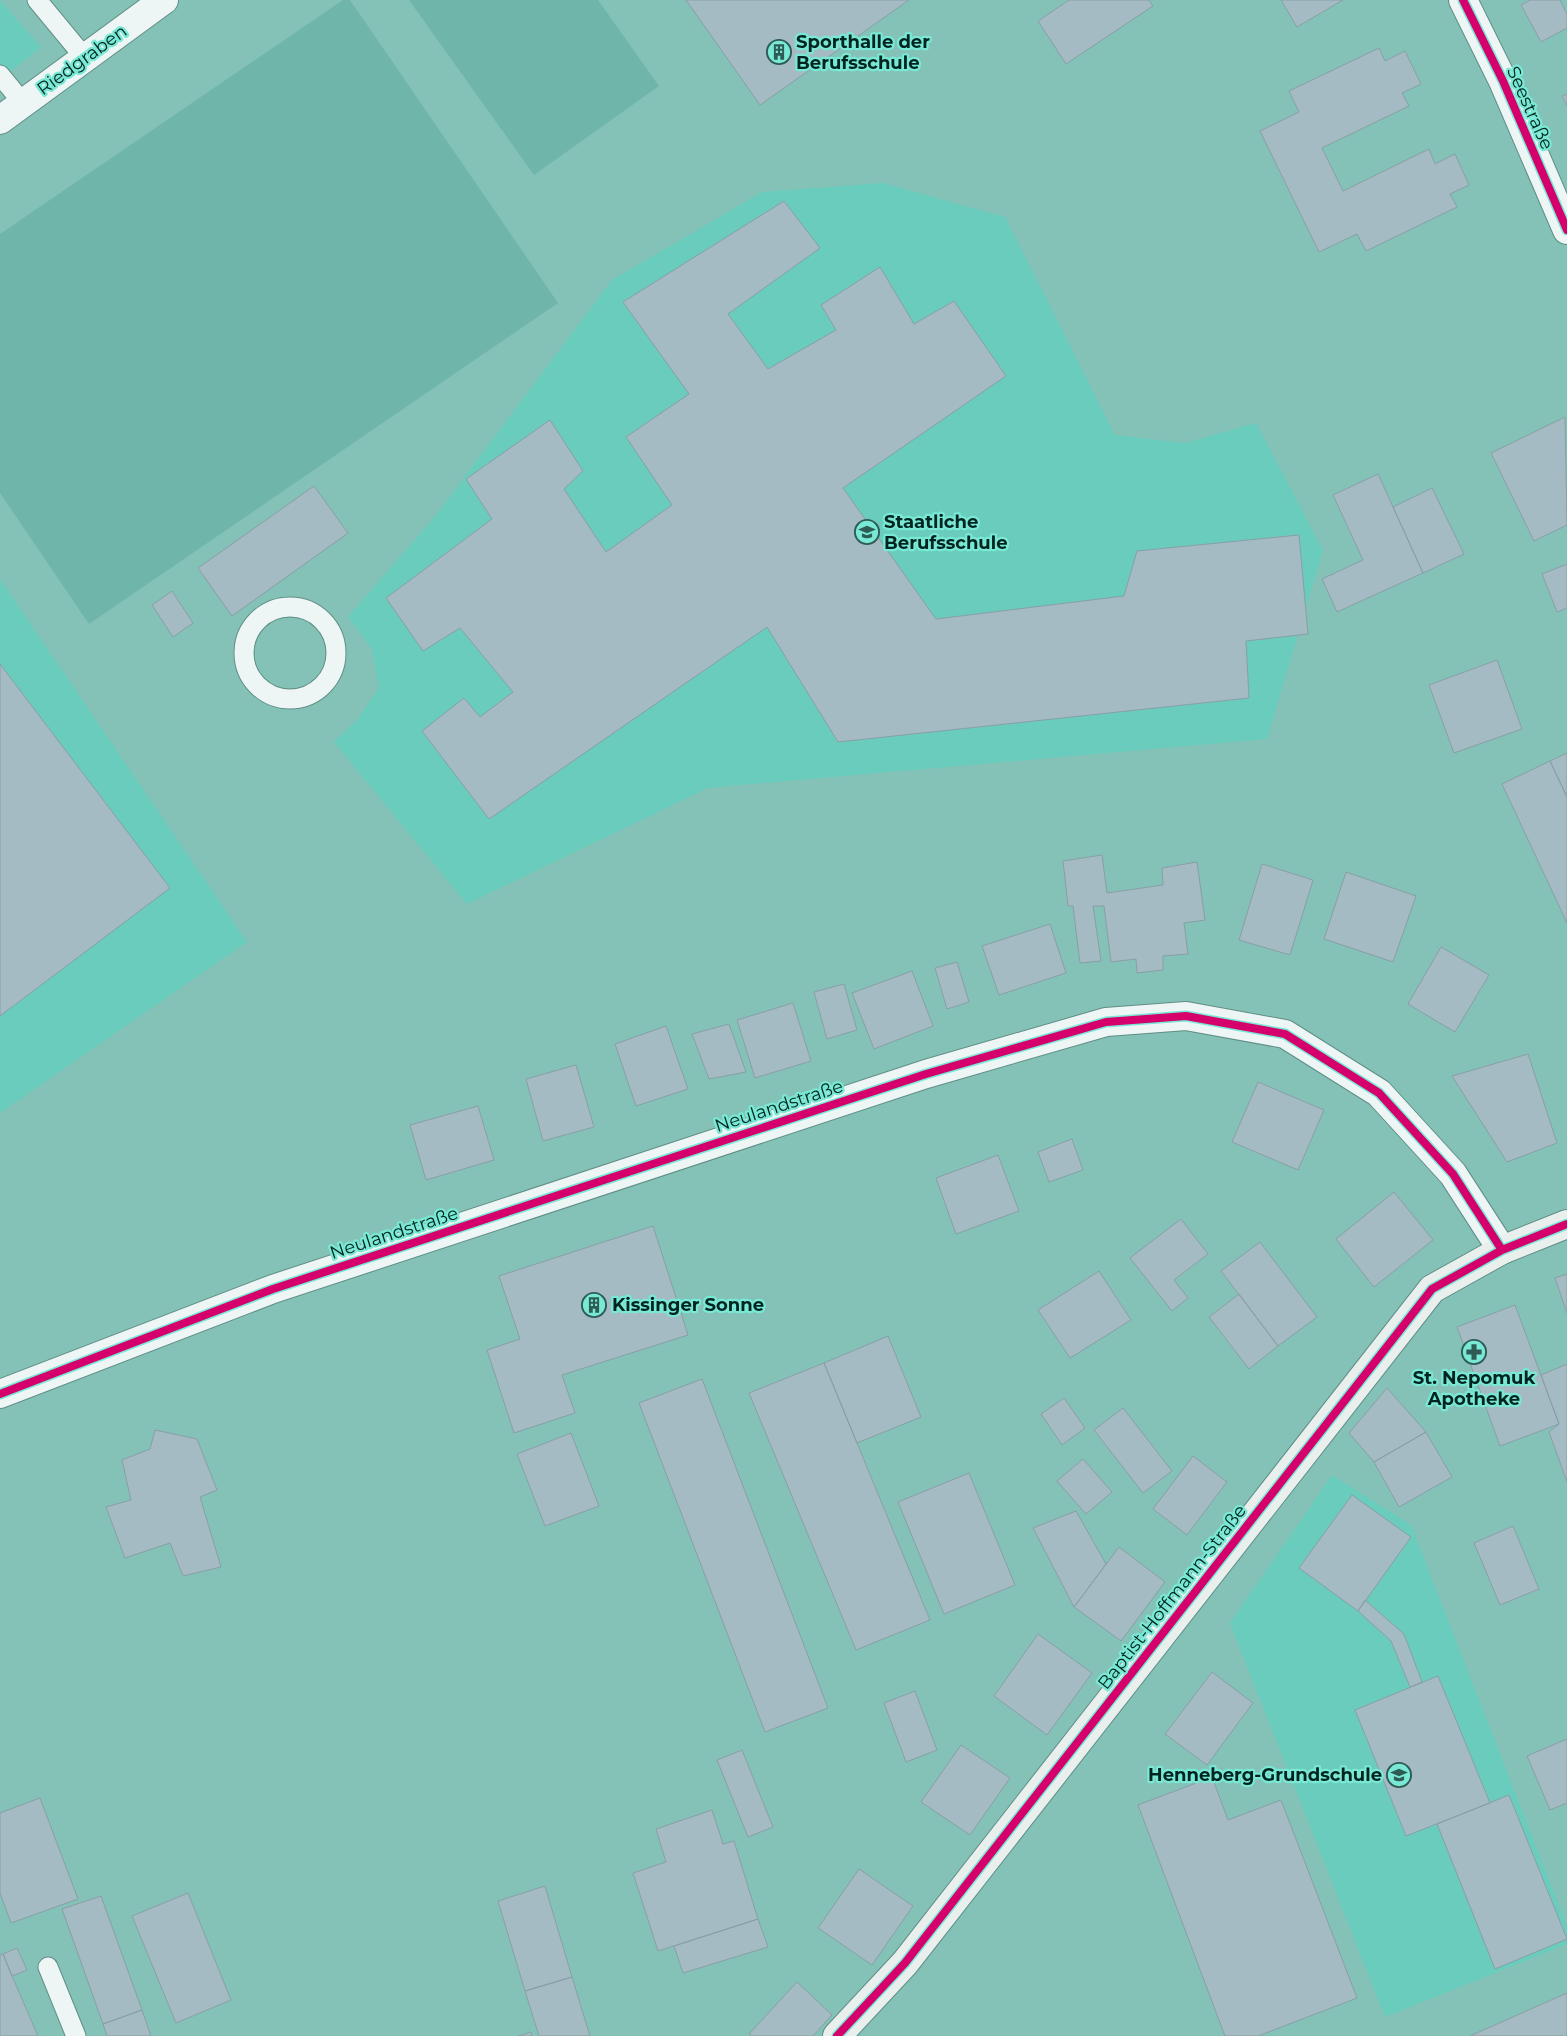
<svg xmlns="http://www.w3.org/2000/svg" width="1567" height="2036" viewBox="0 0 1567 2036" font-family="Montserrat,sans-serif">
	<rect width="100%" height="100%" fill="#84c2b7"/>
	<!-- built -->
	<path fill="#6accbc" d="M 0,0 L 41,47 L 0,80 Z
		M 883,183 L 1005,217 L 1115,435 L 1185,443 L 1256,423 L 1323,550 L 1267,739 L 708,788 L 467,904 L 334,742 L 357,720 L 379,688 L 372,649 L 348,617 L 436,515 L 612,280 L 762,192 Z
		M 0,579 L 247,942 L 0,1113 Z
		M 1332,1475 L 1411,1525 L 1567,1926 L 1567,1944 L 1385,2017 L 1230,1623 Z"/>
	<!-- green -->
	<path fill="#70b5a9" d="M 343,0 L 350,0 L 558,303 L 89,624 L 0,493 L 0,234 Z
		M 409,0 L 598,0 L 659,86 L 534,175 Z"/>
	<!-- building -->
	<path fill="#a4bbc4" stroke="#889fa7" d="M 686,0 L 909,0 L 760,105 Z
		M 1069,0 L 1149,0 L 1153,6 L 1066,64 L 1038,21 Z
		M 1281,0 L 1343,0 L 1297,27 Z
		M 1530,0 L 1560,0 L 1567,14 L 1567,28 L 1541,42 L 1521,5 Z
		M 1379,48 L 1385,61 L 1405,51 L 1421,84 L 1402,93 L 1409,106 L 1322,148 L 1343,191 L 1429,149 L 1435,164 L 1455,154 L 1469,185 L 1450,194 L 1457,207 L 1366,251 L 1357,234 L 1319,252 L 1260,131 L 1299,112 L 1289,91 Z
		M 1567,94 L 1567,106 L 1562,96 Z
		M 784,201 L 820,248 L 728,314 L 768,369 L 836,330 L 821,305 L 880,267 L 914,324 L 954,301 L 1006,376 L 843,488 L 936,619 L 1124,596 L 1137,551 L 1299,535 L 1308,634 L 1246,641 L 1249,698 L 838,742 L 767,627 L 489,819 L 422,731 L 464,698 L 480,717 L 513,692 L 460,628 L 423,651 L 386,598 L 492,519 L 466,479 L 550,420 L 583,471 L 564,489 L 606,552 L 672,505 L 626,437 L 689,394 L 623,302 Z
		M 1565,417 L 1567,525 L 1534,541 L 1491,453 Z
		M 1378,474 L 1423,573 L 1337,612 L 1322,579 L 1363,560 L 1333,495 Z
		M 314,486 L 348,533 L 232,616 L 198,568 Z
		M 1432,488 L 1464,554 L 1423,573 L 1393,507 Z
		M 1567,564 L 1567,608 L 1557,612 L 1542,574 Z
		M 172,591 L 193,623 L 173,637 L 152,605 Z
		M 1497,660 L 1522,729 L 1454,753 L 1429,685 Z
		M 0,664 L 170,888 L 0,1016 Z
		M 1567,753 L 1567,797 L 1550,761 Z
		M 1550,761 L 1567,797 L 1567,923 L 1502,784 Z
		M 1102,855 L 1107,893 L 1163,885 L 1162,868 L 1197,862 L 1205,920 L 1184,923 L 1188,954 L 1163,956 L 1163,970 L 1137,973 L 1136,959 L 1111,962 L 1104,906 L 1093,906 L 1101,961 L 1080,963 L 1073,906 L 1068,906 L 1063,861 Z
		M 1262,864 L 1313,880 L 1290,955 L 1239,940 Z
		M 1346,872 L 1416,896 L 1393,962 L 1324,939 Z
		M 1050,924 L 1066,973 L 999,995 L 982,946 Z
		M 1441,947 L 1489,975 L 1455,1032 L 1408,1004 Z
		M 957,962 L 969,1002 L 947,1009 L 935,968 Z
		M 912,971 L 933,1026 L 874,1049 L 852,993 Z
		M 844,984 L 857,1030 L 827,1039 L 814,992 Z
		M 793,1003 L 811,1061 L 755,1078 L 737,1020 Z
		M 729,1024 L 746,1072 L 709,1079 L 692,1034 Z
		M 666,1026 L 688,1089 L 636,1106 L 615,1044 Z
		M 1528,1054 L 1557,1143 L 1507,1162 L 1452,1076 Z
		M 576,1065 L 594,1127 L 543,1141 L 526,1079 Z
		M 1258,1082 L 1324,1110 L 1298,1170 L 1232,1142 Z
		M 478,1106 L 494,1160 L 426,1180 L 410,1125 Z
		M 1072,1139 L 1083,1170 L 1049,1182 L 1038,1152 Z
		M 998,1155 L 1019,1211 L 956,1234 L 936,1178 Z
		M 1394,1192 L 1433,1240 L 1374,1287 L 1336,1239 Z
		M 1181,1219 L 1208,1254 L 1174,1280 L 1188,1298 L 1172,1311 L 1130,1258 Z
		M 653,1226 L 688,1335 L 562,1375 L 575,1413 L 514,1433 L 487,1350 L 520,1339 L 499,1276 Z
		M 1260,1242 L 1317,1317 L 1278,1346 L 1221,1271 Z
		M 1099,1271 L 1131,1320 L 1070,1358 L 1038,1310 Z
		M 1567,1274 L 1567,1313 L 1555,1278 Z
		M 1239,1294 L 1278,1346 L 1249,1369 L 1209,1317 Z
		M 1515,1305 L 1559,1424 L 1500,1446 L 1457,1327 Z
		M 888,1336 L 921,1417 L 857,1443 L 824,1363 Z
		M 824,1363 L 930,1620 L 856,1650 L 749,1393 Z
		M 1567,1364 L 1567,1482 L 1549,1432 L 1559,1424 L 1541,1375 Z
		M 702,1379 L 828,1708 L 765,1732 L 639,1403 Z
		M 1387,1388 L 1426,1432 L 1374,1462 L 1349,1433 Z
		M 1064,1398 L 1085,1428 L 1062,1445 L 1041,1414 Z
		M 1123,1408 L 1172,1471 L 1143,1493 L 1094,1430 Z
		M 155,1430 L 197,1439 L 217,1490 L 200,1497 L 221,1567 L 183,1576 L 170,1543 L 125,1558 L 106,1507 L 131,1500 L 122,1460 L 150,1449 Z
		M 1426,1432 L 1452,1477 L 1399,1507 L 1374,1462 Z
		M 571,1433 L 599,1506 L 545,1526 L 517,1454 Z
		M 1193,1456 L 1227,1482 L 1187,1535 L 1153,1509 Z
		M 1083,1459 L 1112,1492 L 1086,1514 L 1057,1481 Z
		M 969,1473 L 1015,1585 L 944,1614 L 898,1502 Z
		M 1352,1495 L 1411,1537 L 1358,1611 L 1299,1568 Z
		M 1076,1511 L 1106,1564 L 1074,1607 L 1033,1528 Z
		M 1513,1526 L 1539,1589 L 1500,1605 L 1474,1543 Z
		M 1119,1547 L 1165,1582 L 1121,1641 L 1074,1607 Z
		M 1365,1600 L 1404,1634 L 1422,1682 L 1410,1687 L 1391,1641 L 1358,1611 Z
		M 1038,1634 L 1092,1673 L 1047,1735 L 994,1696 Z
		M 1212,1672 L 1253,1703 L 1207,1765 L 1165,1734 Z
		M 1438,1676 L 1490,1803 L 1406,1836 L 1355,1710 Z
		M 915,1691 L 937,1750 L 906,1762 L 884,1703 Z
		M 1567,1739 L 1567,1803 L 1550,1810 L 1527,1756 Z
		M 961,1745 L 1010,1778 L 970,1835 L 921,1802 Z
		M 742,1750 L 773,1827 L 748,1837 L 717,1760 Z
		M 1212,1777 L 1228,1820 L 1281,1800 L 1357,1998 L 1258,2036 L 1225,2036 L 1138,1805 Z
		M 1509,1795 L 1567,1939 L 1495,1969 L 1437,1824 Z
		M 40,1798 L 78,1899 L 11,1923 L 0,1893 L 0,1813 Z
		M 712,1810 L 723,1844 L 734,1841 L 758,1919 L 658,1951 L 633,1873 L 666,1862 L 656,1829 Z
		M 859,1869 L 913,1906 L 872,1965 L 818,1928 Z
		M 545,1886 L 572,1977 L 525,1991 L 498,1901 Z
		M 188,1893 L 231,2000 L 176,2023 L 132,1916 Z
		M 101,1896 L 142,2010 L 103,2024 L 62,1909 Z
		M 758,1919 L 768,1947 L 683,1973 L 674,1946 Z
		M 17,1948 L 27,1970 L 12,1976 L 3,1954 Z
		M 3,1954 L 12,1976 L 38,2036 L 0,2036 L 0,1955 Z
		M 572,1977 L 590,2036 L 539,2036 L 525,1991 Z
		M 797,1982 L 832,2015 L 813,2036 L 752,2036 L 749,2034 Z
		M 1567,1993 L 1567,2036 L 1470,2036 Z
		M 142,2010 L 151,2036 L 107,2036 L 103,2024 Z
		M 531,2032 L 532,2036 L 518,2036 Z"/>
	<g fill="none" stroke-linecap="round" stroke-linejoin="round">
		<defs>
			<path id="lane" d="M 37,0 L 85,58
				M 0,75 L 23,103
				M244 653a46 46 0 1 1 92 0a46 46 0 1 1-92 0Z
				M 48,1967 L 76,2036"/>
			<path id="street" d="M 1463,0 L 1503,81 L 1567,230
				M 0,120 L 164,0
				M 0,1394 L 273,1289 L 926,1074 L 1106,1022 L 1186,1016 L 1285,1034 L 1379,1093 L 1453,1174 L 1502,1250"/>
			<path id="secondary" d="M 837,2036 L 905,1963 L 1432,1289 L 1502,1250 L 1567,1224"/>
		</defs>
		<!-- lane casing -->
		<use href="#lane" stroke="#608e86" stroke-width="21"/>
		<!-- street casing -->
		<use href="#street" stroke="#608e86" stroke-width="30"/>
		<!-- secondary casing -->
		<use href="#secondary" stroke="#608e86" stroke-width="30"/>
		<!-- lane -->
		<use href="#lane" stroke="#edf6f4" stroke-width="19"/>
		<!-- street -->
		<use href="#street" stroke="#edf6f4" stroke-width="28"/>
		<!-- secondary -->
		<use href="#secondary" stroke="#e8efec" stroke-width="28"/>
		<defs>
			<path id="cycleway" d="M 1463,0 L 1503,81 L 1567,230
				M 0,1394 L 273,1289 L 926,1074 L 1106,1022 L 1186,1016 L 1285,1034 L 1379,1093 L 1453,1174 L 1502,1250
				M 837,2036 L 905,1963 L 1432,1289 L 1502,1250 L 1567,1224"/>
		</defs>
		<!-- cycleway casing -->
		<use href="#cycleway" stroke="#79e8d4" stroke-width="11"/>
		<!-- cycleway -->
		<use href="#cycleway" stroke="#d6006c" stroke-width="8"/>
	</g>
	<!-- icons -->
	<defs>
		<symbol id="building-ring" viewBox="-11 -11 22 22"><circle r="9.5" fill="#79e8d4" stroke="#2e5c55" stroke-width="1.5"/><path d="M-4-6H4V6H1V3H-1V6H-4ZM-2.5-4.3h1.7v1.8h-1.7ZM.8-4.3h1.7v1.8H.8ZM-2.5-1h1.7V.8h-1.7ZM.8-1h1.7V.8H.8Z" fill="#2e5c55"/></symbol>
		<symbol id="school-ring" viewBox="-11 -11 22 22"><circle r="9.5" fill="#79e8d4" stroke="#2e5c55" stroke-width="1.5"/><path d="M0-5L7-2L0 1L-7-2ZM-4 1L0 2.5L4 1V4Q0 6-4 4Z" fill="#2e5c55"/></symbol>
		<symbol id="pharmacy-ring" viewBox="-11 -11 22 22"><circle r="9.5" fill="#79e8d4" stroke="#2e5c55" stroke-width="1.5"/><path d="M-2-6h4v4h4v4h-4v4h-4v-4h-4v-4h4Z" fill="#2e5c55"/></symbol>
	</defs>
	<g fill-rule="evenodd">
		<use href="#building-ring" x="765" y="38" width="28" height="28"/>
		<use href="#school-ring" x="853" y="518" width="28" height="28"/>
		<use href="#building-ring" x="580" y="1291" width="28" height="28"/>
		<use href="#pharmacy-ring" x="1460" y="1338" width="28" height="28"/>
		<use href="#school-ring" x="1385" y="1761" width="28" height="28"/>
	</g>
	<g text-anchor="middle" stroke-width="4.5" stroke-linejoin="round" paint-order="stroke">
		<!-- poi labels -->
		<g font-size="18" font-weight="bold" fill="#002520" stroke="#79e8d4" text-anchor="start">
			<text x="796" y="48">Sporthalle der<tspan x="796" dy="21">Berufsschule</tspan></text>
			<text x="884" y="528">Staatliche<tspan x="884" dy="21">Berufsschule</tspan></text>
			<text x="612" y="1311">Kissinger Sonne</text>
			<text x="1474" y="1384" text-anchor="middle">St. Nepomuk<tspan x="1474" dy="21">Apotheke</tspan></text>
			<text x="1382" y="1781" text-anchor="end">Henneberg-Grundschule</text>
		</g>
		<!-- street labels -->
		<g font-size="18" fill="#002520" stroke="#79e8d4">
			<text transform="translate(82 60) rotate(-36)" y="6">Riedgraben</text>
			<text transform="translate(1530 108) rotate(66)" y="6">Seestraße</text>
			<text transform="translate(779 1106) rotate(-18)" y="6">Neulandstraße</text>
			<text transform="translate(394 1233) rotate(-18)" y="6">Neulandstraße</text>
			<text transform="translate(1172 1597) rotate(-52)" y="6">Baptist-Hoffmann-Straße</text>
		</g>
	</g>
</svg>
